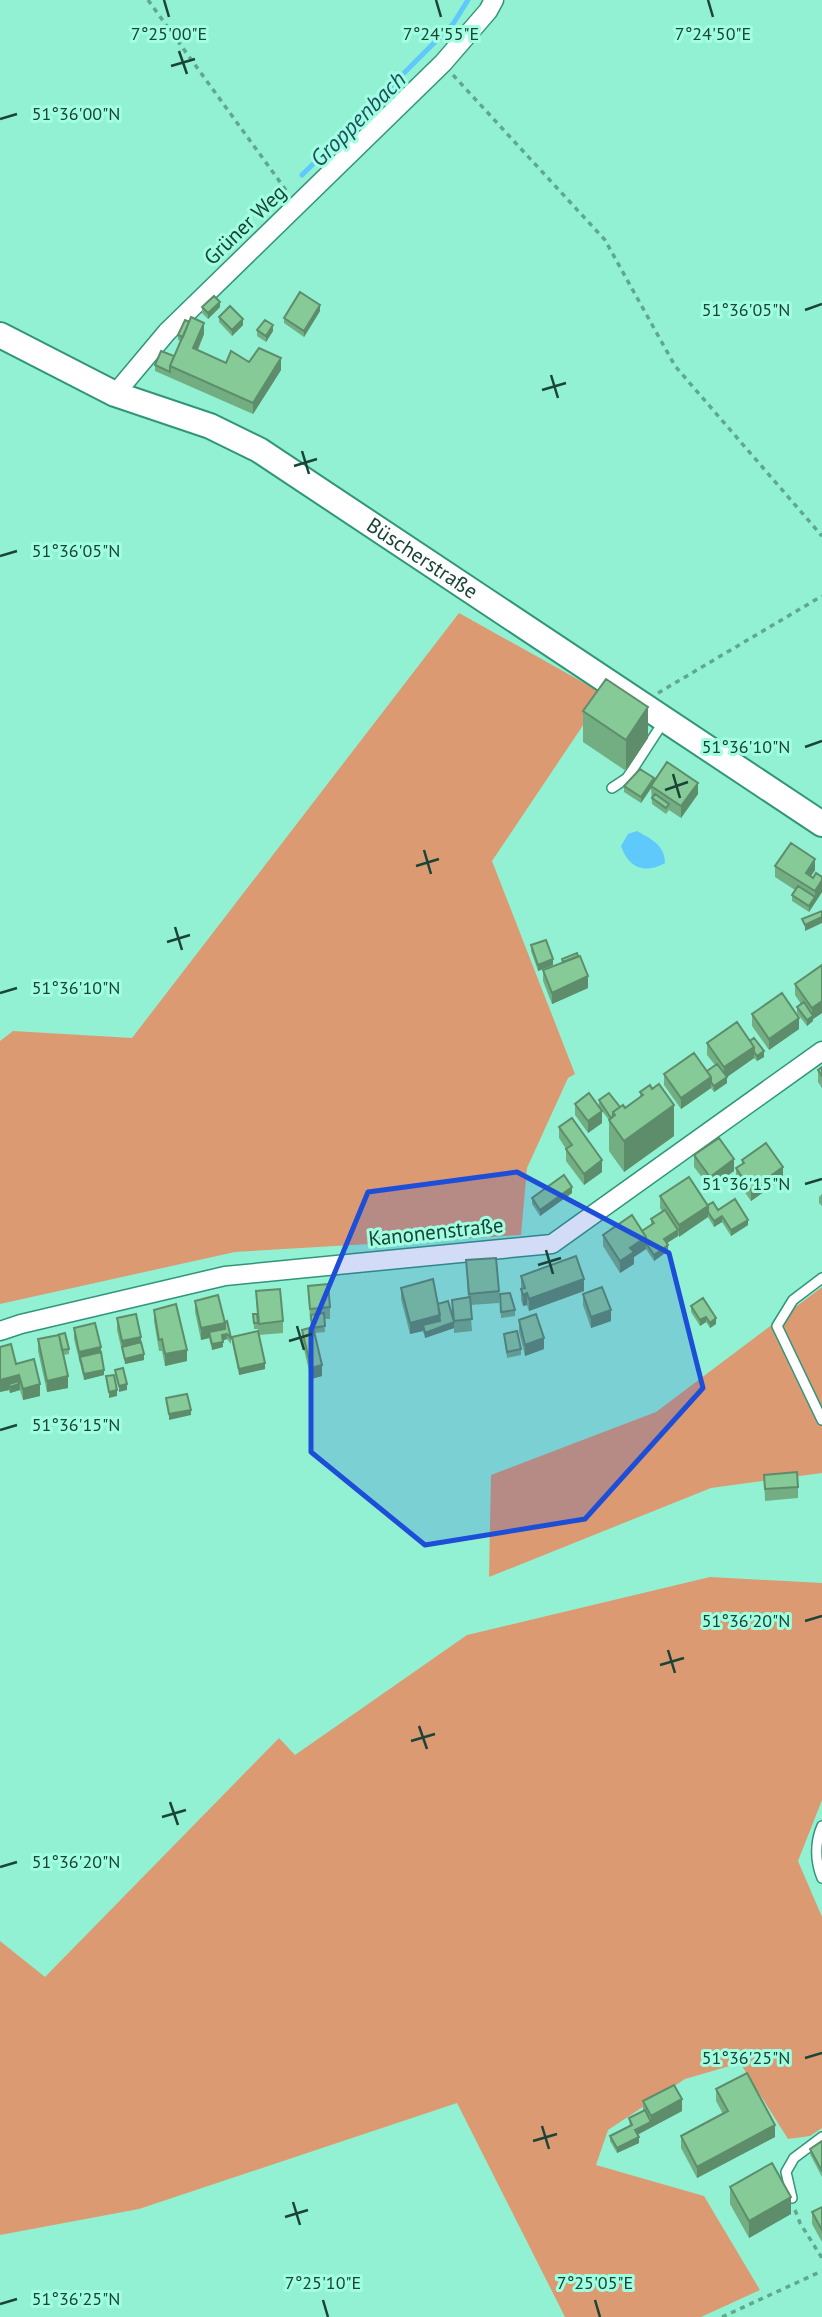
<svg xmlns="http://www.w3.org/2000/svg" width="822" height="2317" viewBox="0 0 822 2317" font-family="'PT Sans',sans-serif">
	<rect width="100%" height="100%" fill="#92f1d3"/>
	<!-- green -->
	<path fill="#dc9a72" d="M 459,613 L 604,694 L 492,861 L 575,1074 L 568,1078 L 527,1168 L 521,1235 L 235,1252 L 0,1304 L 0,1041 L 13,1031 L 132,1038 Z
		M 822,1287 L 822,1473 L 711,1488 L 489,1577 L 491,1475 L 656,1412 Z
		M 710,1577 L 822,1583 L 822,1800 L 798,1861 L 822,1917 L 822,2128 L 810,2136 L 788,2139 L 740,2063 L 685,2079 L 608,2130 L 596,2165 L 704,2196 L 760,2290 L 701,2317 L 565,2317 L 457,2103 L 139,2209 L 0,2235 L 0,1941 L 45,1977 L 279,1738 L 295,1755 L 467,1635 Z"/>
	<!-- water -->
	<path fill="#5fc9fb" d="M 637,831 C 651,839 665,845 665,863 C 644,875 628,867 621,846 L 628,834 Z"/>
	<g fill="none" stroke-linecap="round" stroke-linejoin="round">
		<!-- stream -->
		<path stroke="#5fc9fb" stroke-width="5" d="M 302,175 L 453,24 L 468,0"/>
		<defs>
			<path id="lane" d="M 612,788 L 627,778 L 664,721
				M 822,1278 L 793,1300 L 777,1326 L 822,1420
				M 822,1826 C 815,1842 815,1861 822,1878
				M 792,2198 L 786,2172 L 794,2158 L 822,2137"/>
			<path id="street" d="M 115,394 L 167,332 L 443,63 L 488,11 L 494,0
				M 0,1331 L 21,1324 L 225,1276 L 552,1244 L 822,1051"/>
			<g id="secondary">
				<path id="s1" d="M 0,335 L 115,394 L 210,426 L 259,450 L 822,824"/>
			</g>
		</defs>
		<!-- lane casing -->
		<use href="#lane" stroke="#31957a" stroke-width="12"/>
		<!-- street casing -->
		<use href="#street" stroke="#31957a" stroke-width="21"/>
		<!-- secondary casing -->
		<use href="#secondary" stroke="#31957a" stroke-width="28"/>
		<!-- path -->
		<path stroke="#5fa791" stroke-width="3.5" stroke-dasharray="5 5" stroke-linecap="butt" d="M 148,0 L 288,193
			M 453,75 L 605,240 L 675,366 L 822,536
			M 658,693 L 822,596
			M 795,2210 L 800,2223 L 822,2258
			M 722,2317 L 822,2271"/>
		<!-- lane -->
		<use href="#lane" stroke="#fff" stroke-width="9"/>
		<!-- street -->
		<use href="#street" stroke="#fff" stroke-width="18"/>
		<!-- secondary -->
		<use href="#secondary" stroke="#fff" stroke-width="24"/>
	</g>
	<!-- wall -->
	<path fill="#72ae82" d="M 202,307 L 220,307 L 208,319 L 202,313 Z
		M 320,311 L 304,337 L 284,323 L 284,318 Z
		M 219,317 L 243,325 L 232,336 L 219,322 Z
		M 257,330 L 273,331 L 266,342 L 257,336 Z
		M 204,334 L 198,350 L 226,363 L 249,362 L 281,370 L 253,414 L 155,371 L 155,365 L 174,356 L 181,341 L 178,340 L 178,335 Z
		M 583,711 L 648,738 L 626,771 L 583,742 Z
		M 654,782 L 698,794 L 681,818 L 669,810 L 666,814 L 652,804 L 651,788 L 641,803 L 624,792 L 624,786 Z
		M 775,866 L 815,870 L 811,876 L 822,892 L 809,912 L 792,901 L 792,895 L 795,890 L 775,877 Z
		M 531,945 L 553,965 L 538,971 L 531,951 Z
		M 562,959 L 588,988 L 552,1004 L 543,981 L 543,970 L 562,963 Z
		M 822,965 L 822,1013 L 813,1019 L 813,1021 L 807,1026 L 797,1013 L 797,1007 L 801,1004 L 795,995 L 795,984 Z
		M 752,1014 L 799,1029 L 769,1050 L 752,1026 Z
		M 750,1041 L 764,1057 L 757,1061 L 754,1058 L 727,1077 L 727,1083 L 714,1092 L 711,1088 L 681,1109 L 664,1085 L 664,1074 L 707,1071 L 715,1065 L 707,1055 L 707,1043 Z
		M 822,1067 L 822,1088 L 818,1082 L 818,1070 Z
		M 640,1092 L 674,1136 L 624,1172 L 609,1151 L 609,1120 L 602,1111 L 602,1123 L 588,1133 L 575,1115 L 575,1104 L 599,1106 L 599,1100 L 625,1108 L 640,1097 Z
		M 559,1127 L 602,1172 L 584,1185 L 566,1161 L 566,1149 L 559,1138 Z
		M 694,1155 L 734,1171 L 710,1188 L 694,1167 Z
		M 742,1160 L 783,1178 L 751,1201 L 736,1180 L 736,1168 L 742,1164 Z
		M 572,1193 L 540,1216 L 532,1204 L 532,1198 Z
		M 822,1194 L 822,1206 L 819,1203 L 819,1197 Z
		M 660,1196 L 708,1205 L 748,1225 L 731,1236 L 722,1222 L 714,1227 L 708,1217 L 667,1243 L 668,1251 L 654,1261 L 646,1249 L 634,1257 L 634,1264 L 620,1273 L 603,1246 L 603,1235 L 642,1231 L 651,1225 L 651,1219 L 662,1211 L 660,1208 Z
		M 466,1260 L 499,1291 L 499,1303 L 470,1305 L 472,1331 L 454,1333 L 454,1328 L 425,1338 L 423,1331 L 410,1334 L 401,1299 L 401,1288 L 438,1304 L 453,1319 L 452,1300 L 468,1297 Z
		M 521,1276 L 584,1291 L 529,1311 L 527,1305 L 523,1306 L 521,1300 Z
		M 308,1286 L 330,1307 L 330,1319 L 324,1319 L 325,1332 L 314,1333 L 322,1376 L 311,1379 L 302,1341 L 302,1330 L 311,1328 L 311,1320 L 310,1321 Z
		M 256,1291 L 283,1321 L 283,1333 L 259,1335 L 258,1329 L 254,1329 L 253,1314 L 257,1314 Z
		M 500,1294 L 515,1310 L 515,1316 L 501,1318 Z
		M 583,1294 L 611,1321 L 591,1328 L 583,1305 Z
		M 195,1301 L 225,1322 L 231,1338 L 231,1344 L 227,1339 L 223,1340 L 223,1347 L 212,1350 L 209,1338 L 201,1340 L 195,1312 Z
		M 691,1306 L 716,1324 L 710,1328 L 706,1322 L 700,1326 L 691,1312 Z
		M 154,1310 L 187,1361 L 165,1366 L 162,1351 L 159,1351 L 154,1321 Z
		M 117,1318 L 141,1342 L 144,1360 L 125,1364 L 117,1330 Z
		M 519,1320 L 544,1349 L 525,1356 L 519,1332 Z
		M 74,1328 L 101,1352 L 104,1375 L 84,1380 L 74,1339 Z
		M 504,1334 L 521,1349 L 521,1355 L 507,1358 Z
		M 232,1337 L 265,1369 L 239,1375 L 232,1343 Z
		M 38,1339 L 69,1349 L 69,1354 L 63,1355 L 68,1388 L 47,1392 L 38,1351 Z
		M 16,1364 L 40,1396 L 23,1400 L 20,1390 L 10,1393 L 9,1390 L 0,1392 Z
		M 764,1475 L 798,1487 L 798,1498 L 765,1501 Z
		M 716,2089 L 775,2137 L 697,2178 L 681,2148 L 681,2136 L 723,2114 L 716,2101 Z
		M 643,2101 L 682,2111 L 637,2135 L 639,2143 L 617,2153 L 610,2141 L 610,2136 L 630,2127 L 629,2118 L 643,2111 Z
		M 822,2141 L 822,2177 L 810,2154 L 810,2149 Z
		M 730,2187 L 791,2214 L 749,2238 L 730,2204 Z
		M 822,2207 L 822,2242 L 812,2224 L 812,2212 Z"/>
	<!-- shaded-wall -->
	<path fill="#5d8d6a" d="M 220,302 L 220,307 L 208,319 L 208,313 Z
		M 320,305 L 320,311 L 304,337 L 304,331 Z
		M 243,319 L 243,325 L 232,336 L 232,330 Z
		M 204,323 L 204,334 L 193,360 L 193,348 Z
		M 273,325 L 273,331 L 266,342 L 266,336 Z
		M 281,358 L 281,370 L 253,414 L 253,403 Z
		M 648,707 L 648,738 L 626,771 L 626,740 Z
		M 654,778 L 654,784 L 641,803 L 641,797 Z
		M 698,783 L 698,794 L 681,818 L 681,806 Z
		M 815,859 L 815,870 L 806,884 L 806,873 Z
		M 822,880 L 822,892 L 809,912 L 809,906 L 815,897 L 815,891 Z
		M 822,917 L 822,923 L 805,931 L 805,925 Z
		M 553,959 L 553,965 L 538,971 L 538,965 Z
		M 588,976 L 588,988 L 552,1004 L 552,993 Z
		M 822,1001 L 822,1013 L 813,1019 L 813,1021 L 807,1026 L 807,1020 L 812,1016 L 812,1008 Z
		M 799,1018 L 799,1029 L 769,1050 L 769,1039 Z
		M 754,1047 L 754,1058 L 727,1077 L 727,1083 L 714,1092 L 714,1086 L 724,1079 L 724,1067 Z
		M 764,1051 L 764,1057 L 757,1061 L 757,1056 Z
		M 711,1077 L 711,1088 L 681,1109 L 681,1098 Z
		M 674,1105 L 674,1136 L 624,1172 L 624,1141 Z
		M 602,1111 L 602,1123 L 588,1133 L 588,1121 Z
		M 734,1159 L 734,1171 L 710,1188 L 710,1177 Z
		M 602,1160 L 602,1172 L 584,1185 L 584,1174 Z
		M 783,1167 L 783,1178 L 751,1201 L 751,1190 Z
		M 572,1187 L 572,1193 L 540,1216 L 540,1210 Z
		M 708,1206 L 708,1217 L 679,1237 L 679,1225 Z
		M 722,1216 L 722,1222 L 714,1227 L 714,1221 Z
		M 748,1220 L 748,1225 L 731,1236 L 731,1230 Z
		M 678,1230 L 678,1236 L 664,1245 L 664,1239 Z
		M 646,1237 L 646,1249 L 634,1257 L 634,1264 L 620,1273 L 620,1261 L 630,1248 Z
		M 668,1245 L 668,1251 L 654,1261 L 654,1255 Z
		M 584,1279 L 584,1291 L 529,1311 L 529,1299 Z
		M 527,1293 L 527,1305 L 523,1306 L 523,1295 Z
		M 611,1310 L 611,1321 L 591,1328 L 591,1317 Z
		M 440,1315 L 440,1326 L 423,1325 L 423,1331 L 410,1334 L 410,1323 Z
		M 706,1317 L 706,1322 L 700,1326 L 700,1320 Z
		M 716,1318 L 716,1324 L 710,1328 L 710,1323 Z
		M 454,1322 L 454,1328 L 425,1338 L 425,1333 Z
		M 225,1323 L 227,1339 L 222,1341 L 209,1332 L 209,1338 L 201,1340 L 201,1328 Z
		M 141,1337 L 141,1348 L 122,1347 L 122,1353 L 122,1341 Z
		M 544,1338 L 544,1349 L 525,1356 L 525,1345 Z
		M 223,1342 L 223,1347 L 212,1350 L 212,1344 Z
		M 101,1347 L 101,1358 L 80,1357 L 79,1363 L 79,1352 Z
		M 187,1350 L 187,1361 L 165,1366 L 165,1354 Z
		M 144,1354 L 144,1360 L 125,1364 L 125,1359 Z
		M 265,1363 L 265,1369 L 239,1375 L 239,1369 Z
		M 322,1365 L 322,1376 L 311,1379 L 311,1368 Z
		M 104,1370 L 104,1375 L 84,1380 L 84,1374 Z
		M 19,1375 L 20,1390 L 10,1393 L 9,1384 L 9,1390 L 0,1392 L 0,1380 Z
		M 68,1376 L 68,1388 L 47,1392 L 47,1381 Z
		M 40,1384 L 40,1396 L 23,1400 L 23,1389 Z
		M 127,1384 L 127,1390 L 119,1392 L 119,1386 Z
		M 117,1390 L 117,1396 L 109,1398 L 109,1392 Z
		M 191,1410 L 191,1415 L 169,1420 L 169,1414 Z
		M 682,2099 L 682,2111 L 635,2136 L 635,2130 L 651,2122 L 651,2116 Z
		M 775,2125 L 775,2137 L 697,2178 L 697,2167 Z
		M 639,2137 L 639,2143 L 617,2153 L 617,2148 Z
		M 791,2197 L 791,2214 L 749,2238 L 749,2221 Z"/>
	<!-- building -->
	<path fill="#85ca97" stroke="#5d8d6a" stroke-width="2" d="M 300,292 L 320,305 L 304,331 L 284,318 Z
		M 214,296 L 220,302 L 208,313 L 202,307 Z
		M 230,306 L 243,319 L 232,330 L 219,317 Z
		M 191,317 L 204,323 L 193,348 L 226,363 L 231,351 L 249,362 L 259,348 L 281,358 L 253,403 L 170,366 Z
		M 185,320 L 189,322 L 183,337 L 178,335 Z
		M 265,320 L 273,325 L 266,336 L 257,330 Z
		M 161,351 L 174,356 L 170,366 L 170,372 L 155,365 Z
		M 606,679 L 648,707 L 626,740 L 583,711 Z
		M 667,762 L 698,783 L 681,806 L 651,786 Z
		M 640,769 L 654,778 L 641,797 L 624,786 Z
		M 655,794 L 669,804 L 666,808 L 652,798 Z
		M 791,843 L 815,859 L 806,873 L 813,878 L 816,873 L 822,877 L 822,880 L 815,891 L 775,866 Z
		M 798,886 L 815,897 L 809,906 L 792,895 Z
		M 822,911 L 822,917 L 805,925 L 802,919 Z
		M 546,940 L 553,959 L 538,965 L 531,945 Z
		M 577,953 L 578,956 L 563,962 L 562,959 Z
		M 580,956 L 588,976 L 552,993 L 543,970 Z
		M 822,965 L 822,1001 L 812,1008 L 795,984 Z
		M 782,993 L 799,1018 L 769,1039 L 752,1014 Z
		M 804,1002 L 813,1016 L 807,1020 L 797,1007 Z
		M 737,1022 L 754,1047 L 724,1067 L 707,1043 Z
		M 754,1038 L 764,1051 L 757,1056 L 754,1052 L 754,1047 L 750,1041 Z
		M 694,1053 L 711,1077 L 681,1098 L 664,1074 Z
		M 717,1064 L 727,1077 L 714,1086 L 711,1082 L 711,1077 L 707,1071 Z
		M 822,1067 L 822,1076 L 818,1070 Z
		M 659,1084 L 674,1105 L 624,1141 L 609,1120 L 615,1115 L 613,1112 L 623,1105 L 625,1108 L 643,1095 L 640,1092 L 650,1085 L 652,1089 Z
		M 589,1093 L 602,1111 L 588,1121 L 575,1104 Z
		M 609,1093 L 620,1107 L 613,1112 L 613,1116 L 611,1118 L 599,1100 Z
		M 572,1118 L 602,1160 L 584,1174 L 566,1149 L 572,1145 L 559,1127 Z
		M 719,1138 L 734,1159 L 710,1177 L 694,1155 Z
		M 766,1143 L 783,1167 L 751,1190 L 736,1168 L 744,1163 L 742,1160 Z
		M 564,1175 L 572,1187 L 540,1210 L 532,1198 Z
		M 689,1177 L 708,1206 L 679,1225 L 660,1196 Z
		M 735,1199 L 748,1220 L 731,1230 L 722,1216 L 714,1221 L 708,1212 L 708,1205 L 713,1202 L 718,1210 Z
		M 665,1210 L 678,1230 L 664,1239 L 668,1245 L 654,1255 L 646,1243 L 646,1237 L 642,1231 L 654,1223 L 651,1219 Z
		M 632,1215 L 646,1237 L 630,1248 L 634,1252 L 620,1261 L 603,1235 Z
		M 576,1256 L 584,1279 L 529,1299 L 527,1293 L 523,1295 L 521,1289 L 525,1288 L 521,1276 Z
		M 496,1258 L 499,1291 L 469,1294 L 466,1260 Z
		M 433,1279 L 440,1315 L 410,1323 L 401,1288 Z
		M 328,1284 L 330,1307 L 310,1309 L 308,1286 Z
		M 602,1287 L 611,1310 L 591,1317 L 583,1294 Z
		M 280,1289 L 283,1321 L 259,1324 L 256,1291 Z
		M 510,1293 L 515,1310 L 501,1312 L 500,1294 Z
		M 218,1295 L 225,1323 L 201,1328 L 195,1301 Z
		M 470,1297 L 472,1319 L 454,1321 L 452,1300 Z
		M 703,1298 L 716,1318 L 710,1323 L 706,1317 L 700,1320 L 691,1306 Z
		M 448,1301 L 454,1322 L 425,1333 L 423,1325 L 440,1321 L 438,1304 Z
		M 176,1304 L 187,1350 L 165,1354 L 162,1339 L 159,1340 L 154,1310 Z
		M 324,1313 L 325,1326 L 312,1328 L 311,1315 Z
		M 136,1314 L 141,1337 L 122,1341 L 117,1318 Z
		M 253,1314 L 257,1314 L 258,1323 L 254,1323 Z
		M 536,1314 L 544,1338 L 525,1345 L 519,1320 Z
		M 227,1321 L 231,1338 L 227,1334 L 222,1335 L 223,1342 L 212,1344 L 209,1332 L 225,1329 L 225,1322 Z
		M 95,1323 L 101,1347 L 79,1352 L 74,1328 Z
		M 313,1327 L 322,1365 L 311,1368 L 302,1330 Z
		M 258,1331 L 265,1363 L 239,1369 L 232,1337 Z
		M 517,1331 L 521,1349 L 507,1352 L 504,1334 Z
		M 65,1333 L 69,1349 L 62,1350 L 59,1335 L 57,1335 Z
		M 59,1335 L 68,1376 L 47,1381 L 38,1339 Z
		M 141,1342 L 144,1354 L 125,1359 L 122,1347 Z
		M 11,1344 L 16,1364 L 34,1359 L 40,1384 L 23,1389 L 19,1375 L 0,1380 L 0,1347 Z
		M 101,1352 L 104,1370 L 84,1374 L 80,1357 Z
		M 123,1368 L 127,1384 L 119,1386 L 115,1370 Z
		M 114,1375 L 117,1390 L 109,1392 L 106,1376 Z
		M 19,1381 L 19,1384 L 10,1387 L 9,1384 Z
		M 187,1394 L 191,1410 L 169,1414 L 166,1398 Z
		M 797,1472 L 798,1487 L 765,1489 L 764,1475 Z
		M 747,2073 L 775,2125 L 697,2167 L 681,2136 L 728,2111 L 716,2089 Z
		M 674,2085 L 682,2099 L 651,2116 L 643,2101 Z
		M 645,2110 L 651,2122 L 635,2130 L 639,2137 L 617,2148 L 610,2136 L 632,2125 L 629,2118 Z
		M 822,2141 L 822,2171 L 810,2149 Z
		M 772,2163 L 791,2197 L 749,2221 L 730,2187 Z
		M 822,2207 L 822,2230 L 812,2212 Z"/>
	<!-- marked area -->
	<path fill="#1d4ed8" fill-opacity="0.2" stroke="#1d4ed8" stroke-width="5" stroke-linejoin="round" d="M 517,1172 L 669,1253 L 703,1388 L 585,1519 L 425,1545 L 311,1452 L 311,1330 L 368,1192 Z"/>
	<!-- ticks -->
	<path fill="none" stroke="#1b4338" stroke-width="2.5" d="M 164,0 L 169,17M 436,0 L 441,17M 708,0 L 713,17M 179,51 L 187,74M 171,66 L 195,59M 0,119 L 17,114M 805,310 L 822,304M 551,375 L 558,398M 542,390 L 566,383M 302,451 L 309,474M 294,466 L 317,459M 0,556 L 17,551M 805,747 L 822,741M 673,774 L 680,798M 665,790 L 688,782M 424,850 L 431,874M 416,866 L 439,859M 175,927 L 182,950M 167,942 L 190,935M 0,993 L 17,988M 805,1184 L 822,1179M 546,1250 L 553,1274M 538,1265 L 561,1258M 297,1326 L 304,1350M 289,1341 L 312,1334M 0,1430 L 17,1425M 805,1621 L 822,1616M 668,1650 L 675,1673M 660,1665 L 684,1658M 419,1726 L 427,1749M 411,1741 L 435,1734M 170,1802 L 178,1825M 162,1817 L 186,1810M 0,1867 L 17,1862M 805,2058 L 822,2053M 542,2126 L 549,2149M 533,2141 L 557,2134M 293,2202 L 300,2225M 285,2217 L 308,2210M 323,2300 L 328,2317M 595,2300 L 600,2317M 0,2304 L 17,2299"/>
	<g text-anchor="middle" stroke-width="6" stroke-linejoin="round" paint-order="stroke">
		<!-- street labels -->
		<g font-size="21" fill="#1b4338" stroke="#a0ffe0">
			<text transform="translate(245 225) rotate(-44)" y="7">Grüner Weg</text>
			<text dy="7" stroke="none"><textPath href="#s1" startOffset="480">Büscherstraße</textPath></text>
			<text transform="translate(436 1232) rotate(-6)" y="7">Kanonenstraße</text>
		</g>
		<!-- water labels -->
		<g font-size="23" font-style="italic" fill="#214d63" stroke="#a0ffe0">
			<text transform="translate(358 119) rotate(-45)" y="8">Groppenbach</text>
		</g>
	</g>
	<g font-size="18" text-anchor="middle" fill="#1b4338" stroke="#a0ffe0" stroke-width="6" stroke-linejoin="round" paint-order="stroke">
		<text x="169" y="40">7°25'00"E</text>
		<text x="441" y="40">7°24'55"E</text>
		<text x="713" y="40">7°24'50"E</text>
		<text x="76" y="120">51°36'00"N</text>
		<text x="746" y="316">51°36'05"N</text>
		<text x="76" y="557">51°36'05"N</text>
		<text x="746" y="753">51°36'10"N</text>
		<text x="76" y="994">51°36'10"N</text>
		<text x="746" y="1190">51°36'15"N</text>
		<text x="76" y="1431">51°36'15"N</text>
		<text x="746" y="1627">51°36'20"N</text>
		<text x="76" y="1868">51°36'20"N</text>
		<text x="746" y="2064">51°36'25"N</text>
		<text x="323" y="2289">7°25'10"E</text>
		<text x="595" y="2289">7°25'05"E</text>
		<text x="76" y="2305">51°36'25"N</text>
	</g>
</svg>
